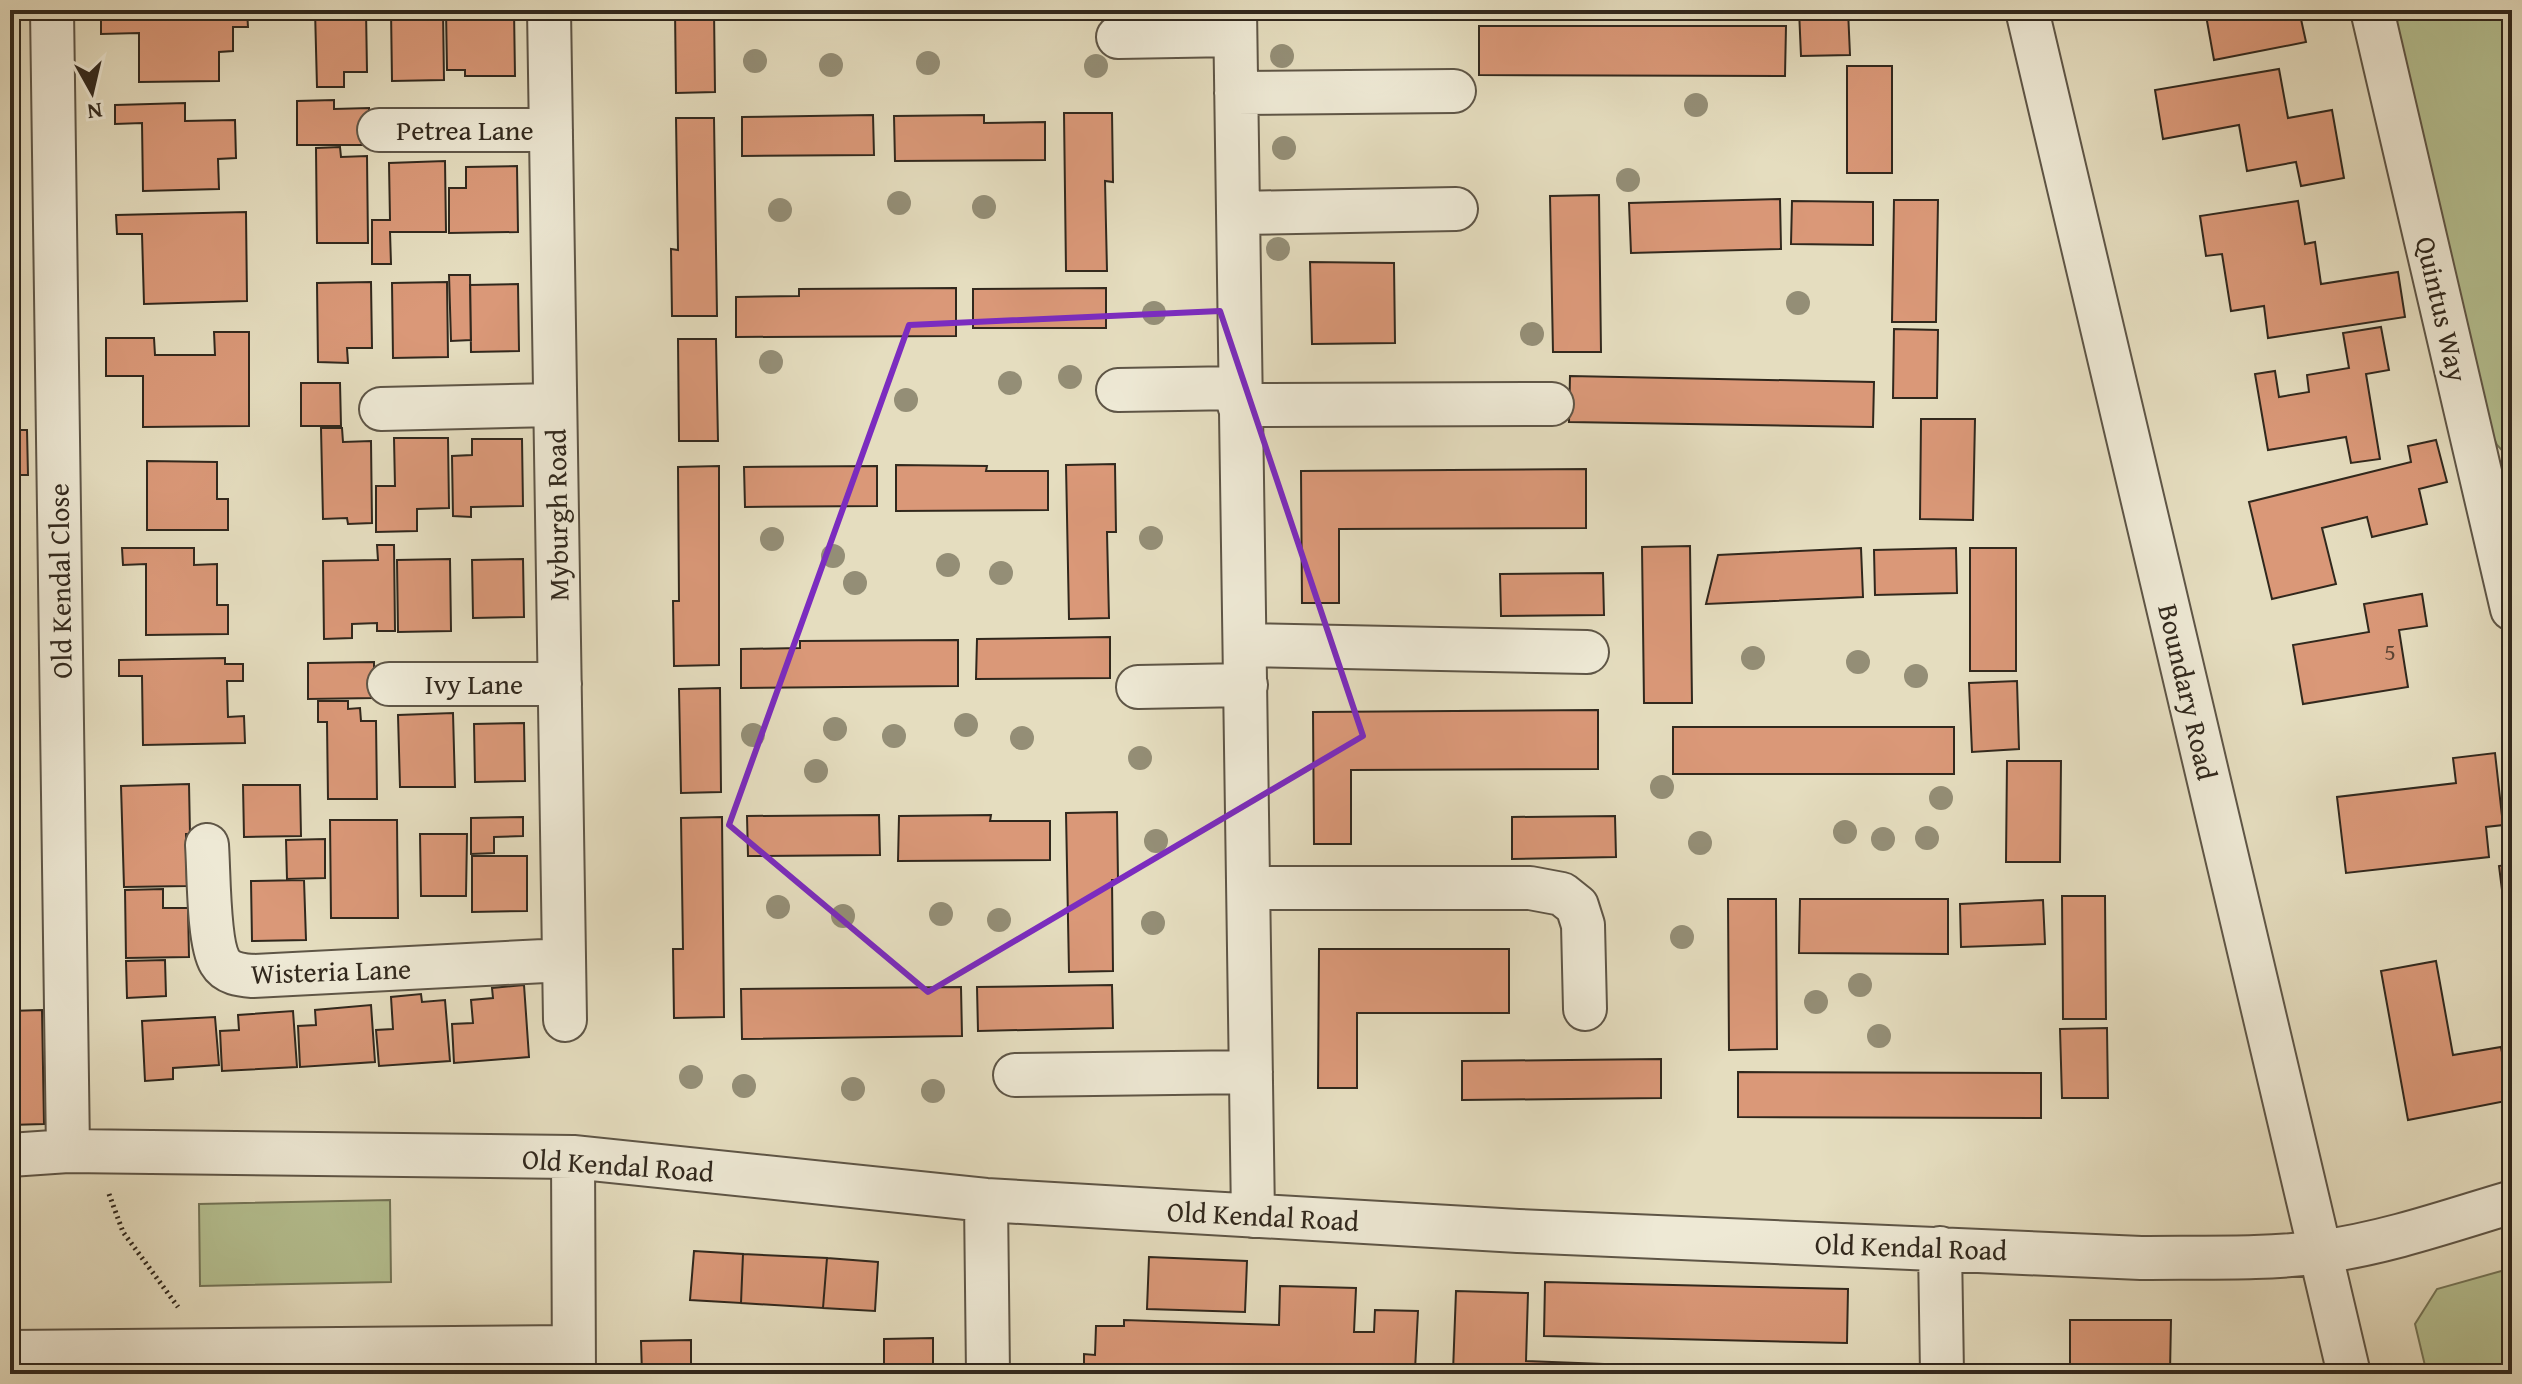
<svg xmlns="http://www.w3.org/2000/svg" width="2522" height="1384" viewBox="0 0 2522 1384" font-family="'Gentium Book Plus',serif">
	<rect width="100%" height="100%" fill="#e5ddbf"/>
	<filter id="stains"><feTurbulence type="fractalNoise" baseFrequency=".0025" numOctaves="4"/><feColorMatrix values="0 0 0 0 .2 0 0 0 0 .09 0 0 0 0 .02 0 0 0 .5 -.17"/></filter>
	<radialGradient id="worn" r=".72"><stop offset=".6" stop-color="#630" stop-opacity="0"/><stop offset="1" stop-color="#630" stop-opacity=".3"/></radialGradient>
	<!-- green -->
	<path fill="#b5c091" stroke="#737457" stroke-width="2" d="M 2439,10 L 2512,10 L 2512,461 L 2497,445 L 2490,431 L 2395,21 Z
		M 390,1200 L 391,1282 L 200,1286 L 199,1204 Z
		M 2512,1268 L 2512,1374 L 2427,1374 L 2415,1324 L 2437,1289 Z"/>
	<!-- building -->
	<path fill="#da9878" stroke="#31281d" stroke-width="2" d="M 10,10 L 34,10 L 34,15 L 10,16 Z
		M 114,10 L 150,10 L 150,13 L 247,10 L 248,27 L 233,27 L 233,51 L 219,52 L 219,81 L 139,82 L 139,33 L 101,34 L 101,17 L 114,16 Z
		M 315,10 L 366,10 L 367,72 L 344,72 L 344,87 L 317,87 Z
		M 391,10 L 443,10 L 444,80 L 392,81 Z
		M 446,10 L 514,10 L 515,76 L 465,76 L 465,70 L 447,70 Z
		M 675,10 L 714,10 L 715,92 L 676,93 Z
		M 1799,10 L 1848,10 L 1850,55 L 1801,56 Z
		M 2205,10 L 2299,10 L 2306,42 L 2214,60 Z
		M 1479,26 L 1786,26 L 1785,76 L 1479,75 Z
		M 1847,66 L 1892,66 L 1892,173 L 1847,173 Z
		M 2279,69 L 2288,118 L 2332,110 L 2344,178 L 2301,186 L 2296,162 L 2247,171 L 2239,125 L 2163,139 L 2155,90 Z
		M 334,100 L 334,109 L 369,108 L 369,145 L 297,145 L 297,101 Z
		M 185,103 L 185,121 L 235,120 L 236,158 L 218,159 L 219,189 L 143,191 L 142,123 L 115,124 L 115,105 Z
		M 1064,113 L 1112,113 L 1113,182 L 1105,181 L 1107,271 L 1066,271 Z
		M 873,115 L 874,155 L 742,156 L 742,117 Z
		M 984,115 L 984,123 L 1045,122 L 1045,160 L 895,161 L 894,116 Z
		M 676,118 L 714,118 L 717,316 L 672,316 L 671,249 L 678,250 Z
		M 340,147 L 341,157 L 367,156 L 368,243 L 317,243 L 316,148 Z
		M 445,161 L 446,232 L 390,232 L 391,264 L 372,264 L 372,220 L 390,220 L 389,163 Z
		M 517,166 L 518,232 L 449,233 L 449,188 L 466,188 L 466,167 Z
		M 1599,195 L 1601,352 L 1553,352 L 1550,196 Z
		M 1780,199 L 1781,249 L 1631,253 L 1629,203 Z
		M 1894,200 L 1938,200 L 1936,322 L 1892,322 Z
		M 1792,201 L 1873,202 L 1873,245 L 1791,244 Z
		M 2298,201 L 2305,244 L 2315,242 L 2321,284 L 2398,272 L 2405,317 L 2268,338 L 2264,306 L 2231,311 L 2222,254 L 2206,256 L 2200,216 Z
		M 246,212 L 247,301 L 144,304 L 142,234 L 117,234 L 116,215 Z
		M 1310,262 L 1394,263 L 1395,343 L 1312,344 Z
		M 449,275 L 470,275 L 471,340 L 451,341 Z
		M 371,282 L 372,348 L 347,348 L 348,363 L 318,362 L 317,283 Z
		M 447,282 L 448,357 L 393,358 L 392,283 Z
		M 518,284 L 519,351 L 471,352 L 470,285 Z
		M 956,288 L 956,336 L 736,337 L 736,297 L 799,296 L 799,289 Z
		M 1106,288 L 1106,328 L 973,328 L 973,289 Z
		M 2381,327 L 2389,370 L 2366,374 L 2380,459 L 2351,463 L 2346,437 L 2268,450 L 2255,374 L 2275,371 L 2279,397 L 2309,392 L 2307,375 L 2349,368 L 2343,333 Z
		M 1894,329 L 1938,330 L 1937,398 L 1893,398 Z
		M 214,332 L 249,332 L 249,426 L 143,427 L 143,376 L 106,376 L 106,338 L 154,338 L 155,355 L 215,355 Z
		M 678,339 L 716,339 L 718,441 L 679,441 Z
		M 1570,376 L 1874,382 L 1873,427 L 1569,422 Z
		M 301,383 L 340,383 L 341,426 L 301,426 Z
		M 1921,419 L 1975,419 L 1973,520 L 1920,519 Z
		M 321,428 L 342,428 L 343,442 L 371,441 L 372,523 L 348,524 L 347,518 L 323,519 Z
		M 10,430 L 27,430 L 28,475 L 12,475 Z
		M 394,438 L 448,438 L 449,508 L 417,509 L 417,531 L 376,532 L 376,486 L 395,486 Z
		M 472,439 L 522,439 L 523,506 L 471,507 L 471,517 L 453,516 L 452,456 L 472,455 Z
		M 2436,440 L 2447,482 L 2419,489 L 2427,524 L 2372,537 L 2367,517 L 2322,528 L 2336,584 L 2272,599 L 2249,502 L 2411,462 L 2408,446 Z
		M 147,461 L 217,462 L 217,499 L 228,499 L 228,530 L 147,530 Z
		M 1115,464 L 1116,532 L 1107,532 L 1109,618 L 1069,619 L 1066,465 Z
		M 896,465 L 987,466 L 986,471 L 1048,471 L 1048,510 L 896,511 Z
		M 719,466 L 719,665 L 674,666 L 673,601 L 679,601 L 678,467 Z
		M 877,466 L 877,506 L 745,507 L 744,467 Z
		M 1586,469 L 1586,528 L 1339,529 L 1339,603 L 1302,603 L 1301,471 Z
		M 377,545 L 394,545 L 395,631 L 377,631 L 377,623 L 352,624 L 352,638 L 324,639 L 323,561 L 378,560 Z
		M 1690,546 L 1692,703 L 1644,703 L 1642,547 Z
		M 122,548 L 194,548 L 194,565 L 217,564 L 217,605 L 228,605 L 228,634 L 146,635 L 146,564 L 123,565 Z
		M 1861,548 L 1863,597 L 1706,604 L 1718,555 Z
		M 1956,548 L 1957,593 L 1875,595 L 1874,550 Z
		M 1970,548 L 2016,548 L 2016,671 L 1970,671 Z
		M 450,559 L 451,631 L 398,632 L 397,560 Z
		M 523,559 L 524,617 L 473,618 L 472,560 Z
		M 1603,573 L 1604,615 L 1501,616 L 1500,574 Z
		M 2422,594 L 2427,626 L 2399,630 L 2408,687 L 2303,704 L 2293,645 L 2369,632 L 2364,604 Z
		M 1110,637 L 1110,678 L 976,679 L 977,639 Z
		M 958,640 L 958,686 L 741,688 L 741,649 L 800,648 L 800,641 Z
		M 225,658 L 225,664 L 243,664 L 243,681 L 227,681 L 228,717 L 244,716 L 245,743 L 143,745 L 142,676 L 119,676 L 119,660 Z
		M 374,662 L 374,698 L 308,699 L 308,663 Z
		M 2017,681 L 2019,749 L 1972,752 L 1969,683 Z
		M 720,688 L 721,792 L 681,793 L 679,689 Z
		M 318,701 L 348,701 L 348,709 L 360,708 L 361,721 L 376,721 L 377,799 L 328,799 L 327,722 L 318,722 Z
		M 1598,710 L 1598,769 L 1351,770 L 1351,844 L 1314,844 L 1313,712 Z
		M 453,713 L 455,787 L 400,787 L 398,715 Z
		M 524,723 L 525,781 L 475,782 L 474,724 Z
		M 1673,727 L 1954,727 L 1954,774 L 1673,774 Z
		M 2495,753 L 2503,825 L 2486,827 L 2489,857 L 2346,873 L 2337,797 L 2456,783 L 2453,758 Z
		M 2007,761 L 2061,761 L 2060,862 L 2006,862 Z
		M 189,784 L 190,834 L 186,834 L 187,886 L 124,887 L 121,786 Z
		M 243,785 L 300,785 L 301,836 L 244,837 Z
		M 2512,802 L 2512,839 L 2509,839 L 2508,821 Z
		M 1117,812 L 1118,880 L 1112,880 L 1113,971 L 1069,972 L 1066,813 Z
		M 879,815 L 880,855 L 748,856 L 747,816 Z
		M 991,815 L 990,821 L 1050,821 L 1050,860 L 898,861 L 899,816 Z
		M 1615,816 L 1616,857 L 1512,859 L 1512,817 Z
		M 523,817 L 523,836 L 494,837 L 494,853 L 471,854 L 471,818 Z
		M 722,817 L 724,1017 L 674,1018 L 673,949 L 683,949 L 681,818 Z
		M 330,820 L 397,820 L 398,918 L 331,918 Z
		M 420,834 L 467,834 L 466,896 L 421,896 Z
		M 325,839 L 325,878 L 287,879 L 286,840 Z
		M 472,856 L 527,856 L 527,911 L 472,912 Z
		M 2512,864 L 2512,897 L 2503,898 L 2499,866 Z
		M 304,880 L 306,940 L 252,941 L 251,881 Z
		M 163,889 L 163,908 L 188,908 L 189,957 L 126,958 L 125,890 Z
		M 2062,896 L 2105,896 L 2106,1019 L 2063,1019 Z
		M 1728,899 L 1776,899 L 1777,1049 L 1729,1050 Z
		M 1800,899 L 1948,899 L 1948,954 L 1799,953 Z
		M 2043,900 L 2045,944 L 1961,947 L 1960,904 Z
		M 1319,949 L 1509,949 L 1509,1013 L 1357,1013 L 1357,1088 L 1318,1088 Z
		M 165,960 L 166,996 L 127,998 L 126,961 Z
		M 2436,961 L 2453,1055 L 2501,1047 L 2511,1100 L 2408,1120 L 2381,971 Z
		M 524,985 L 529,1057 L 454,1063 L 452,1024 L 473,1023 L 471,1000 L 493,998 L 492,988 Z
		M 1112,985 L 1113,1028 L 978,1031 L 977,987 Z
		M 961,987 L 962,1036 L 742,1039 L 741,989 Z
		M 421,994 L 422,1002 L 445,1000 L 450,1061 L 379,1066 L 376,1030 L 393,1029 L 391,997 Z
		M 371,1005 L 375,1062 L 300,1067 L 298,1026 L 316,1025 L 315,1010 Z
		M 42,1010 L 44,1124 L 10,1125 L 10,1011 Z
		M 293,1011 L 297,1067 L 222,1071 L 220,1031 L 239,1030 L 238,1015 Z
		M 215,1017 L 219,1065 L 173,1068 L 173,1079 L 145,1081 L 142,1021 Z
		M 2107,1028 L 2108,1098 L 2062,1098 L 2060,1029 Z
		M 1661,1059 L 1661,1098 L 1462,1100 L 1462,1061 Z
		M 1738,1072 L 2041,1073 L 2041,1118 L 1738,1117 Z
		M 694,1251 L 743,1254 L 741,1303 L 690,1300 Z
		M 743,1254 L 827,1258 L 823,1308 L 741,1303 Z
		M 1149,1257 L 1247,1261 L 1245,1312 L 1147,1309 Z
		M 827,1258 L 878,1262 L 875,1311 L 823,1308 Z
		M 1545,1282 L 1848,1289 L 1847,1343 L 1544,1336 Z
		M 1280,1286 L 1356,1288 L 1354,1332 L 1374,1332 L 1375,1310 L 1418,1311 L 1415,1370 L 1378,1369 L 1378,1374 L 1084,1374 L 1084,1354 L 1095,1355 L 1096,1326 L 1124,1326 L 1124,1320 L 1279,1325 Z
		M 1456,1291 L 1528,1293 L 1526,1361 L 1864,1374 L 1378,1374 L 1378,1369 L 1453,1372 Z
		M 2070,1320 L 2171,1320 L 2170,1372 L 2070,1371 Z
		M 933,1338 L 933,1374 L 884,1374 L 884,1339 Z
		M 691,1340 L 691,1374 L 642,1374 L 641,1341 Z"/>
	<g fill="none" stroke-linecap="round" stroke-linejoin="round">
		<defs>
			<path id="minor" d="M 52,10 L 68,1151
				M 549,10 L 565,1020
				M 1235,10 L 1253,1216
				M 2027,10 L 2349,1374
				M 2372,10 L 2512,609
				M 1118,37 L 1235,35
				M 1236,93 L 1454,91
				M 379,130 L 551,130
				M 1238,213 L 1456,209
				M 1118,390 L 1239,388
				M 1239,405 L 1552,404
				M 381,409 L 555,405
				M 1246,645 L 1587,652
				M 389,684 L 560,684
				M 1138,687 L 1246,685
				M 207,845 C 209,872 208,942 220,962 C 227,974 241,975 253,976 L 564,960
				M 1249,888 L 1530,888 L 1562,894 L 1577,906 L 1583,925 L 1585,1009
				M 1015,1075 L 1251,1072
				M 10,1155 L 68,1151 L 573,1157 L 986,1200 L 1518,1231 L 2141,1258 C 2200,1257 2262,1260 2320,1252 C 2386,1243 2449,1221 2512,1202
				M 573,1157 L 574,1374
				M 986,1200 L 988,1374
				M 1940,1248 L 1942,1374
				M 10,1352 L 573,1347"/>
		</defs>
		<!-- minor casing -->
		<use href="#minor" stroke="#5e5546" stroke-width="46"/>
		<!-- path -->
		<path stroke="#31281d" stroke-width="5" stroke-dasharray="2 4" stroke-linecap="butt" d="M 109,1194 L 123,1232 L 178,1307"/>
		<!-- minor -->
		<use href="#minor" stroke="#eee9d5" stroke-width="42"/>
	</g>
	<!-- trees -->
	<g fill="#948e76">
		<circle cx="1282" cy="56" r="12"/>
		<circle cx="755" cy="61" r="12"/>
		<circle cx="928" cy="63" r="12"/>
		<circle cx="831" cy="65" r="12"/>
		<circle cx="1096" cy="66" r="12"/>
		<circle cx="1696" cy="105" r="12"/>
		<circle cx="1284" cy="148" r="12"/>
		<circle cx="1628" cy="180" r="12"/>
		<circle cx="899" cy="203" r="12"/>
		<circle cx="984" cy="207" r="12"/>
		<circle cx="780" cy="210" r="12"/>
		<circle cx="1278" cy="249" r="12"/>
		<circle cx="1798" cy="303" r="12"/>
		<circle cx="1154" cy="313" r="12"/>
		<circle cx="1532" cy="334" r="12"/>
		<circle cx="771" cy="362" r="12"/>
		<circle cx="1070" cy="377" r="12"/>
		<circle cx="1010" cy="383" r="12"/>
		<circle cx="906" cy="400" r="12"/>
		<circle cx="1151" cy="538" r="12"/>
		<circle cx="772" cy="539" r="12"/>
		<circle cx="833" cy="556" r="12"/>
		<circle cx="948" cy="565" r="12"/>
		<circle cx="1001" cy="573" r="12"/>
		<circle cx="855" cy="583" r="12"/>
		<circle cx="1753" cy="658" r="12"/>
		<circle cx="1858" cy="662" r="12"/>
		<circle cx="1916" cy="676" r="12"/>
		<circle cx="966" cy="725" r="12"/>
		<circle cx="835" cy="729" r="12"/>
		<circle cx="753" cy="735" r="12"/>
		<circle cx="894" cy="736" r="12"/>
		<circle cx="1022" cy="738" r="12"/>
		<circle cx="1140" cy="758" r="12"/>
		<circle cx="816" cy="771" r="12"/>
		<circle cx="1662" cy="787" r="12"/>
		<circle cx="1941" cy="798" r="12"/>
		<circle cx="1845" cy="832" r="12"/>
		<circle cx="1927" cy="838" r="12"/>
		<circle cx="1883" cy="839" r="12"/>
		<circle cx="1156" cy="841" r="12"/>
		<circle cx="1700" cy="843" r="12"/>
		<circle cx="778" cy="907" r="12"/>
		<circle cx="941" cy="914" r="12"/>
		<circle cx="843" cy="916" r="12"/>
		<circle cx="999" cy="920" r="12"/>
		<circle cx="1153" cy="923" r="12"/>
		<circle cx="1682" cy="937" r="12"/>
		<circle cx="1860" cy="985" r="12"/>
		<circle cx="1816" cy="1002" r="12"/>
		<circle cx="1879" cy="1036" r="12"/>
		<circle cx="691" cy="1077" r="12"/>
		<circle cx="744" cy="1086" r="12"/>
		<circle cx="853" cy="1089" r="12"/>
		<circle cx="933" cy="1091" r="12"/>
	</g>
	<!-- marked area -->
	<path fill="none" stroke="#7b2cbf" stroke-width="6" stroke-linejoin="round" d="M 1220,311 L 1363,736 L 928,992 L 729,825 L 909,325 Z"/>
	<g text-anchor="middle" stroke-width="8" stroke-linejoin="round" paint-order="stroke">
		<!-- number labels -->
		<g font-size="24" fill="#5b4434">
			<text x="2390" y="660">5</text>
		</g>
		<!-- street labels -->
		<g font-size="28" fill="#31281d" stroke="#eee9d5">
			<text x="465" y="140">Petrea Lane</text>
			<text transform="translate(2442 309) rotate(77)" y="10">Quintus Way</text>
			<text transform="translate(557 515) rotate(-91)" y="10">Myburgh Road</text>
			<text transform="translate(60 581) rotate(-91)" y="10">Old Kendal Close</text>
			<text x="474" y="694">Ivy Lane</text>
			<text transform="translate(2188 692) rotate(77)" y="10">Boundary Road</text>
			<text transform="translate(331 971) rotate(-2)" y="10">Wisteria Lane</text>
			<text transform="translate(618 1165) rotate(4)" y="10">Old Kendal Road</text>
			<text transform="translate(1263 1216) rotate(3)" y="10">Old Kendal Road</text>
			<text transform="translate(1911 1247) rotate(2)" y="10">Old Kendal Road</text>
		</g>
	</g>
	<!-- margin -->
	<rect width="2522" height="1384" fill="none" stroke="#e5ddbf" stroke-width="40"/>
	<rect x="12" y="12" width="2498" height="1360" fill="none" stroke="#31281d" stroke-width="4"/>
	<rect x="20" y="20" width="2482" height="1344" fill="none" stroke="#31281d" stroke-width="2"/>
	<!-- north arrow -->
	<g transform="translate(92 92) rotate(172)" stroke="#eee9d5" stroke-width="6" paint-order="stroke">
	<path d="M0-6L14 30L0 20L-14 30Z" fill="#31281d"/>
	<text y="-12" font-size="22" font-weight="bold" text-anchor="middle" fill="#31281d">N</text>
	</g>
	<rect width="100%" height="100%" filter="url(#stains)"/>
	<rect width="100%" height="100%" fill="url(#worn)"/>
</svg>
